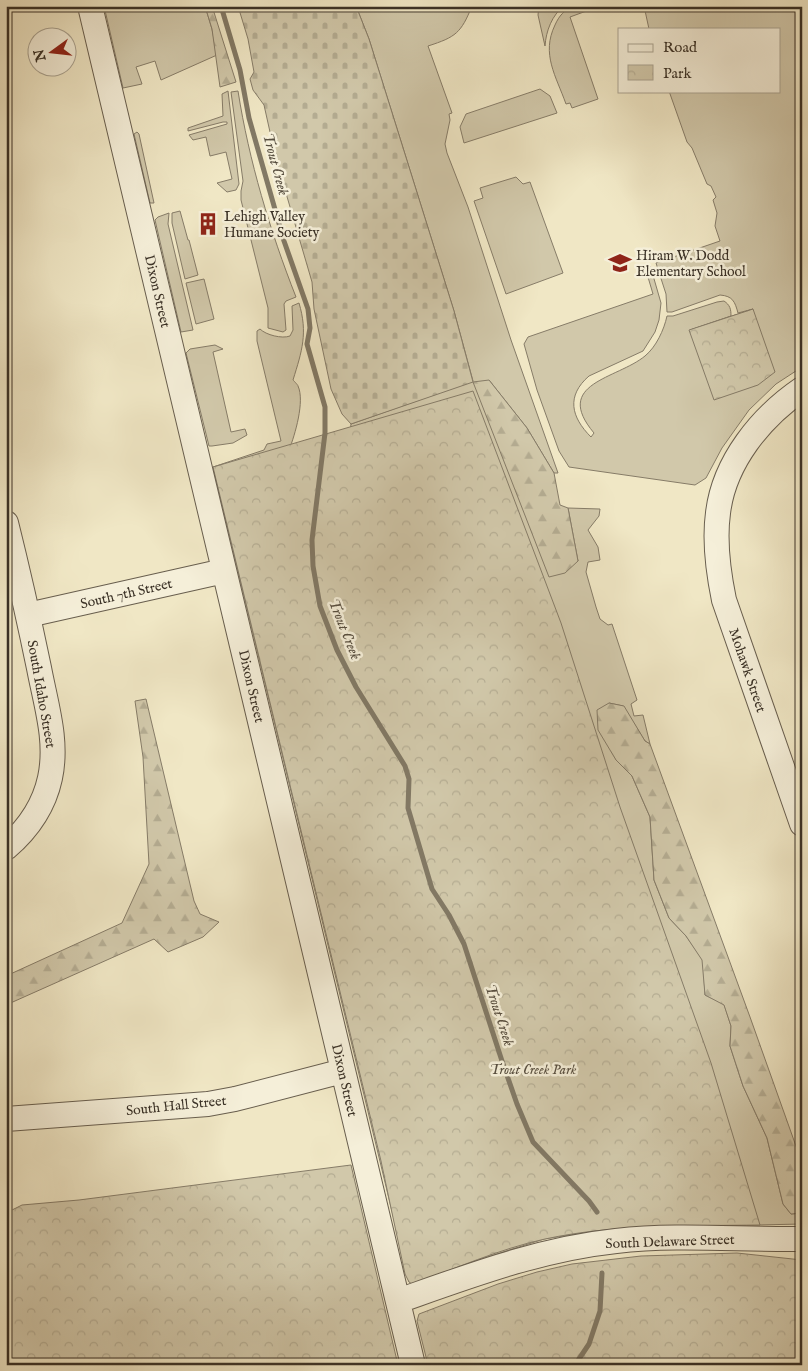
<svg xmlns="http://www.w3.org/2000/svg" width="808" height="1371" viewBox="0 0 808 1371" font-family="'IM FELL English',serif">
	<defs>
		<pattern id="forest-firs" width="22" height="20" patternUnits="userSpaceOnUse" patternTransform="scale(1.25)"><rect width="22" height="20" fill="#d1c8aa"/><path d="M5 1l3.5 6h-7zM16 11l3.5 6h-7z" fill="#b4ac92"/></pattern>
		<pattern id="cemetery-stones" width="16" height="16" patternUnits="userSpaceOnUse" patternTransform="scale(1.25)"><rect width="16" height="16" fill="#d1c8aa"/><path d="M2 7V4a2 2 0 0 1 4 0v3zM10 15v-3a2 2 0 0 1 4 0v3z" fill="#b4ac92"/></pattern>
		<pattern id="park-crowns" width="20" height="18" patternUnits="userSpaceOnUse" patternTransform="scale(1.25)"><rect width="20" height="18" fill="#d1c8aa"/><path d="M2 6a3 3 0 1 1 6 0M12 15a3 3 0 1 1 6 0" fill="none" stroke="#b4ac92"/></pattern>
	</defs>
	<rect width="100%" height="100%" fill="#f0e7c5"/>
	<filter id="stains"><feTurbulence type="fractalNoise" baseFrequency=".004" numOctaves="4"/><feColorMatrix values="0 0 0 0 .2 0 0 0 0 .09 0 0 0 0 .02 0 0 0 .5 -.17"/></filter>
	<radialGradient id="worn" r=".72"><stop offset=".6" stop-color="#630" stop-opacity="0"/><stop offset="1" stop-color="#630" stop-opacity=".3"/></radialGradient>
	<!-- grass -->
	<path fill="#d1c8aa" stroke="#867c68" d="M 104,6 L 205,6 L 212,29 L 217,55 L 161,80 L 155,61 L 136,67 L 142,84 L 123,88 Z
		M 356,6 L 472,6 C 461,33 456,37 428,46 L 452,113 L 449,114 L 450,120 L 445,144 L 447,153 L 468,207 L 511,340 L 558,473 L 554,473 L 527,428 L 489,380 L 578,561 L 568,508 L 600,509 L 599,516 L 588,530 L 598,547 L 600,560 L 588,562 L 586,572 L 596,607 L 600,619 L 608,625 L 612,624 L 637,700 L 631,704 L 634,716 L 643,715 L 650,744 L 645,741 L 623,706 L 609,703 L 616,760 L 632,776 L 650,817 L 654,880 L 669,918 L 686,936 L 703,960 L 705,995 L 724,1004 L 731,1026 L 730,1046 L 743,1086 L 767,1138 L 783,1204 L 791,1214 L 802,1213 L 802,1224 L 622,1228 L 582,1233 L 544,1239 L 409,1282 L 213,467 L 264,450 L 267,444 L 281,441 L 257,341 L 257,331 L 260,329 C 266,335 282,339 290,336 L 293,330 L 292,306 L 299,303 C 308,333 302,351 293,380 C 293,380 298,385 298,386 C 305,401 295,435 289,450 L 347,457 L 351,424 L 473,381 L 454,311 L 369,39 Z
		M 539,6 L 564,6 C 552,15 546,31 545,46 L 538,15 Z
		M 574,6 L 600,6 L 570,17 L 598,99 L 572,108 L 570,103 L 566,104 C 556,76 541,54 555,25 C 559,16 564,10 574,6 Z
		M 644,6 L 802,6 L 802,367 L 776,384 L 749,410 L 722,448 L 706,478 L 695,485 L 569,467 L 559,451 L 537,390 L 524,344 L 528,337 L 653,294 L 645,267 L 650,265 L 661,303 L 659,320 L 655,332 L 643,351 L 589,376 C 566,396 571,417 591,437 L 594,433 C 552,383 617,379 645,356 C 656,347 664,330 667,316 L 673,316 L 717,302 L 724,301 C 730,305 731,309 731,316 L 690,330 L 753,309 L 738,313 C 735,302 733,296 720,295 L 672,312 L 667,312 L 666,294 L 656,263 L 720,241 L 715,226 L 717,213 L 713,200 L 716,197 L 711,186 L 707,184 L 692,148 L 687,142 L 669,91 L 779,91 L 779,29 L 649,29 Z
		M 540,89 L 550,96 L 557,113 L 464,143 L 460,127 L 466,114 Z
		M 228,91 L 239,184 L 236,190 L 227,192 L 217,183 L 232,179 L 226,152 L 210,156 L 206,137 L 193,140 L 189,135 L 227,124 L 227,122 L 223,122 L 188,131 L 188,128 L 223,116 L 222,94 Z
		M 238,91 C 249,161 270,231 296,297 L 286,301 L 284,304 L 286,330 L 283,332 L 268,328 L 268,308 L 241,200 L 241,191 L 243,181 L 231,92 Z
		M 137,132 L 139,134 L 154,203 L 150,203 L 134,134 Z
		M 516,177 L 523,184 L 530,182 L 563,273 L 506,294 L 474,201 L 483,198 L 480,188 Z
		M 180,211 L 188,240 L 189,240 L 198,275 L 185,279 L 172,223 L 172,213 Z
		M 169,213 L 168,224 L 193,330 L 181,332 L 155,220 L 158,217 Z
		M 204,279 L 214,319 L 196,324 L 186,283 Z
		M 215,345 L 223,349 L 213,352 L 231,432 L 245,429 L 247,435 L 233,443 L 212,446 L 209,446 L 186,353 L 190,349 Z"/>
	<!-- forest -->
	<path fill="url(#forest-firs)" stroke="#867c68" d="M 205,6 L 212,6 L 236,82 L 220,87 L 212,29 Z
		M 489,380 L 527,428 L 554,473 L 560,505 L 568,508 L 578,561 L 565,573 L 549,577 L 473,382 Z
		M 146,699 L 194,901 L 200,914 L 219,922 L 203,937 L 168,952 L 154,939 L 6,1005 L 6,976 L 122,923 L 149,864 L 143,757 L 135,701 Z
		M 609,703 L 624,706 L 645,741 L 650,744 L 750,1017 L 802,1163 L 802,1213 L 791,1214 L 783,1204 L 767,1138 L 743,1086 L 730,1046 L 731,1026 L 724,1005 L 705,995 L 702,960 L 686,936 L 669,918 L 654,880 L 650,817 L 632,776 L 616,760 L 598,730 L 597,710 Z"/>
	<!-- cemetery -->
	<path fill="url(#cemetery-stones)" stroke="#867c68" d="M 238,6 L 356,6 L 369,39 L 454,311 L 473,382 L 351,424 L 342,414 L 331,389 L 314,309 L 312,282 L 276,159 L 264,105 L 253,90 L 250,79 L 254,72 L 248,39 Z"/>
	<!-- park -->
	<path fill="url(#park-crowns)" stroke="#867c68" d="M 753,309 L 775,372 L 758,385 L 714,400 L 689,330 Z
		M 473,391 L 561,623 L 620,807 L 711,1063 L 760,1225 C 688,1226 615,1224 545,1239 C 499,1249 455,1269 412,1284 L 409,1282 L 405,1274 L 381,1161 L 213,467 Z
		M 351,1165 L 398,1365 L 6,1365 L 6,1213 L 22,1205 L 79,1200 Z
		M 737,1253 L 802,1260 L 802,1365 L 428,1365 L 417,1321 L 419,1314 L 498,1284 L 537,1272 L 572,1264 L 641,1256 Z"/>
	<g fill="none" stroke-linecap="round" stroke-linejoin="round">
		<!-- stream -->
		<path stroke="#827965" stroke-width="5" d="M 221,6 L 240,70 L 249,118 L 284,241 L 308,309 L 310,328 L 307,344 L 325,407 L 325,433 L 312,540 L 313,566 L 320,606 L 337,650 L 356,687 L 405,766 L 409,779 L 408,808 L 432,889 L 449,915 L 464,944 L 502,1061 L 517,1104 L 533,1142 L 589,1201 L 597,1212
			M 575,1365 L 589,1344 L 600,1311 L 602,1273"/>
		<defs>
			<path id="minor" d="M 90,6 L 413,1365
				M 802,389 C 761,417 724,462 718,513 C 714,542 718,571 724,600 L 802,824
				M 6,523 C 18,571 29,620 39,668 C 46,705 58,741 50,778 C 44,806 27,830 6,848
				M 28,615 L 224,571
				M 6,1119 L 208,1104 L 235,1099 L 343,1071
				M 398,1301 C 469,1276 540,1249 616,1241 C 678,1234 740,1240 802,1239"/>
		</defs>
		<!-- minor casing -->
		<use href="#minor" stroke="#685e4e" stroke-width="26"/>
		<!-- minor -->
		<use href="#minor" stroke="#f5efd9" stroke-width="24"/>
	</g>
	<!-- icons -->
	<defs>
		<symbol id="building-bare" viewBox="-9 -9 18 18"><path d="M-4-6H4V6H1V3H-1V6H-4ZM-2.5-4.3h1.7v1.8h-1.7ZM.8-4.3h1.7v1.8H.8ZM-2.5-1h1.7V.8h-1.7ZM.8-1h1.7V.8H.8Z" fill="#8f2418" stroke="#f5efd9" stroke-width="2.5" paint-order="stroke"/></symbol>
		<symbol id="school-bare" viewBox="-9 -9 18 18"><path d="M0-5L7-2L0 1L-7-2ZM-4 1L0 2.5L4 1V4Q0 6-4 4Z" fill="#8f2418" stroke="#f5efd9" stroke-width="2.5" paint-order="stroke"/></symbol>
	</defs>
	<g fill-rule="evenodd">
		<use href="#building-bare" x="192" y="208" width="32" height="32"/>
		<use href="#school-bare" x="604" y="247" width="32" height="32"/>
	</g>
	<g text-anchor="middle" stroke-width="5" stroke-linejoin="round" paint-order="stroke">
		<!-- poi labels -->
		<g font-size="14" fill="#3a3126" stroke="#f5efd9" text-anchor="start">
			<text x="224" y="221">Lehigh Valley<tspan x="224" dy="16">Humane Society</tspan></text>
			<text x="636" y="260">Hiram W. Dodd<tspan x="636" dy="16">Elementary School</tspan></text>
		</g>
		<!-- street labels -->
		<g font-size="14" fill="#3a3126" stroke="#f5efd9">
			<text transform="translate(158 291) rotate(77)" y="5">Dixon Street</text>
			<text transform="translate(126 593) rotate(-13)" y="5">South 7th Street</text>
			<text transform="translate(748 670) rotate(71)" y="5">Mohawk Street</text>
			<text transform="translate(252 686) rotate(77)" y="5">Dixon Street</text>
			<text transform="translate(42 694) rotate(80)" y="5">South Idaho Street</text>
			<text transform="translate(345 1080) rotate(77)" y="5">Dixon Street</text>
			<text transform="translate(176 1105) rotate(-6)" y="5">South Hall Street</text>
			<text transform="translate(670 1241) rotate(-2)" y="5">South Delaware Street</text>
		</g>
		<!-- park labels -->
		<g font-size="14" font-style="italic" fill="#584f40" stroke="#f5efd9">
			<text x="533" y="1074">Trout Creek Park</text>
		</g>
		<!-- water labels -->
		<g font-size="15" font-style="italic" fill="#584f40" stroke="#f5efd9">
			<text transform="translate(276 164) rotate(75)" y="5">Trout Creek</text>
			<text transform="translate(345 629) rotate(68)" y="5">Trout Creek</text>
			<text transform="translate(500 1015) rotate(72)" y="5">Trout Creek</text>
		</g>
	</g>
	<!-- margin -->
	<rect width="808" height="1371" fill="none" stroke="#f0e7c5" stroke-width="25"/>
	<rect x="8" y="8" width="793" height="1356" fill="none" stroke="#3a3126" stroke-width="2.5"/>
	<rect x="12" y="12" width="783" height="1346" fill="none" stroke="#3a3126"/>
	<!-- legend -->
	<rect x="618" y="28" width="162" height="65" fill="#f5efd9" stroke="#aaa391"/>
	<rect x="628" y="44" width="25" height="8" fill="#f5efd9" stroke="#aaa391"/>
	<text x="663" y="52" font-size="15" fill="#3a3126">Road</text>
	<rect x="628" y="65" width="25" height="15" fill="url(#park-crowns)" stroke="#aaa391"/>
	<text x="663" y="78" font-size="15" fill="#3a3126">Park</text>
	<!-- north arrow -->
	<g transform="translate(52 52) rotate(255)"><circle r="24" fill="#f5efd9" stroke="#aaa391"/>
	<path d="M0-4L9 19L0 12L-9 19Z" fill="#8f2418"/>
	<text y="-8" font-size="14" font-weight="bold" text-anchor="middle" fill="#3a3126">N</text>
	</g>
	<rect width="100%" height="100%" filter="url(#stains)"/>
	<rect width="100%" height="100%" fill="url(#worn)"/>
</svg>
